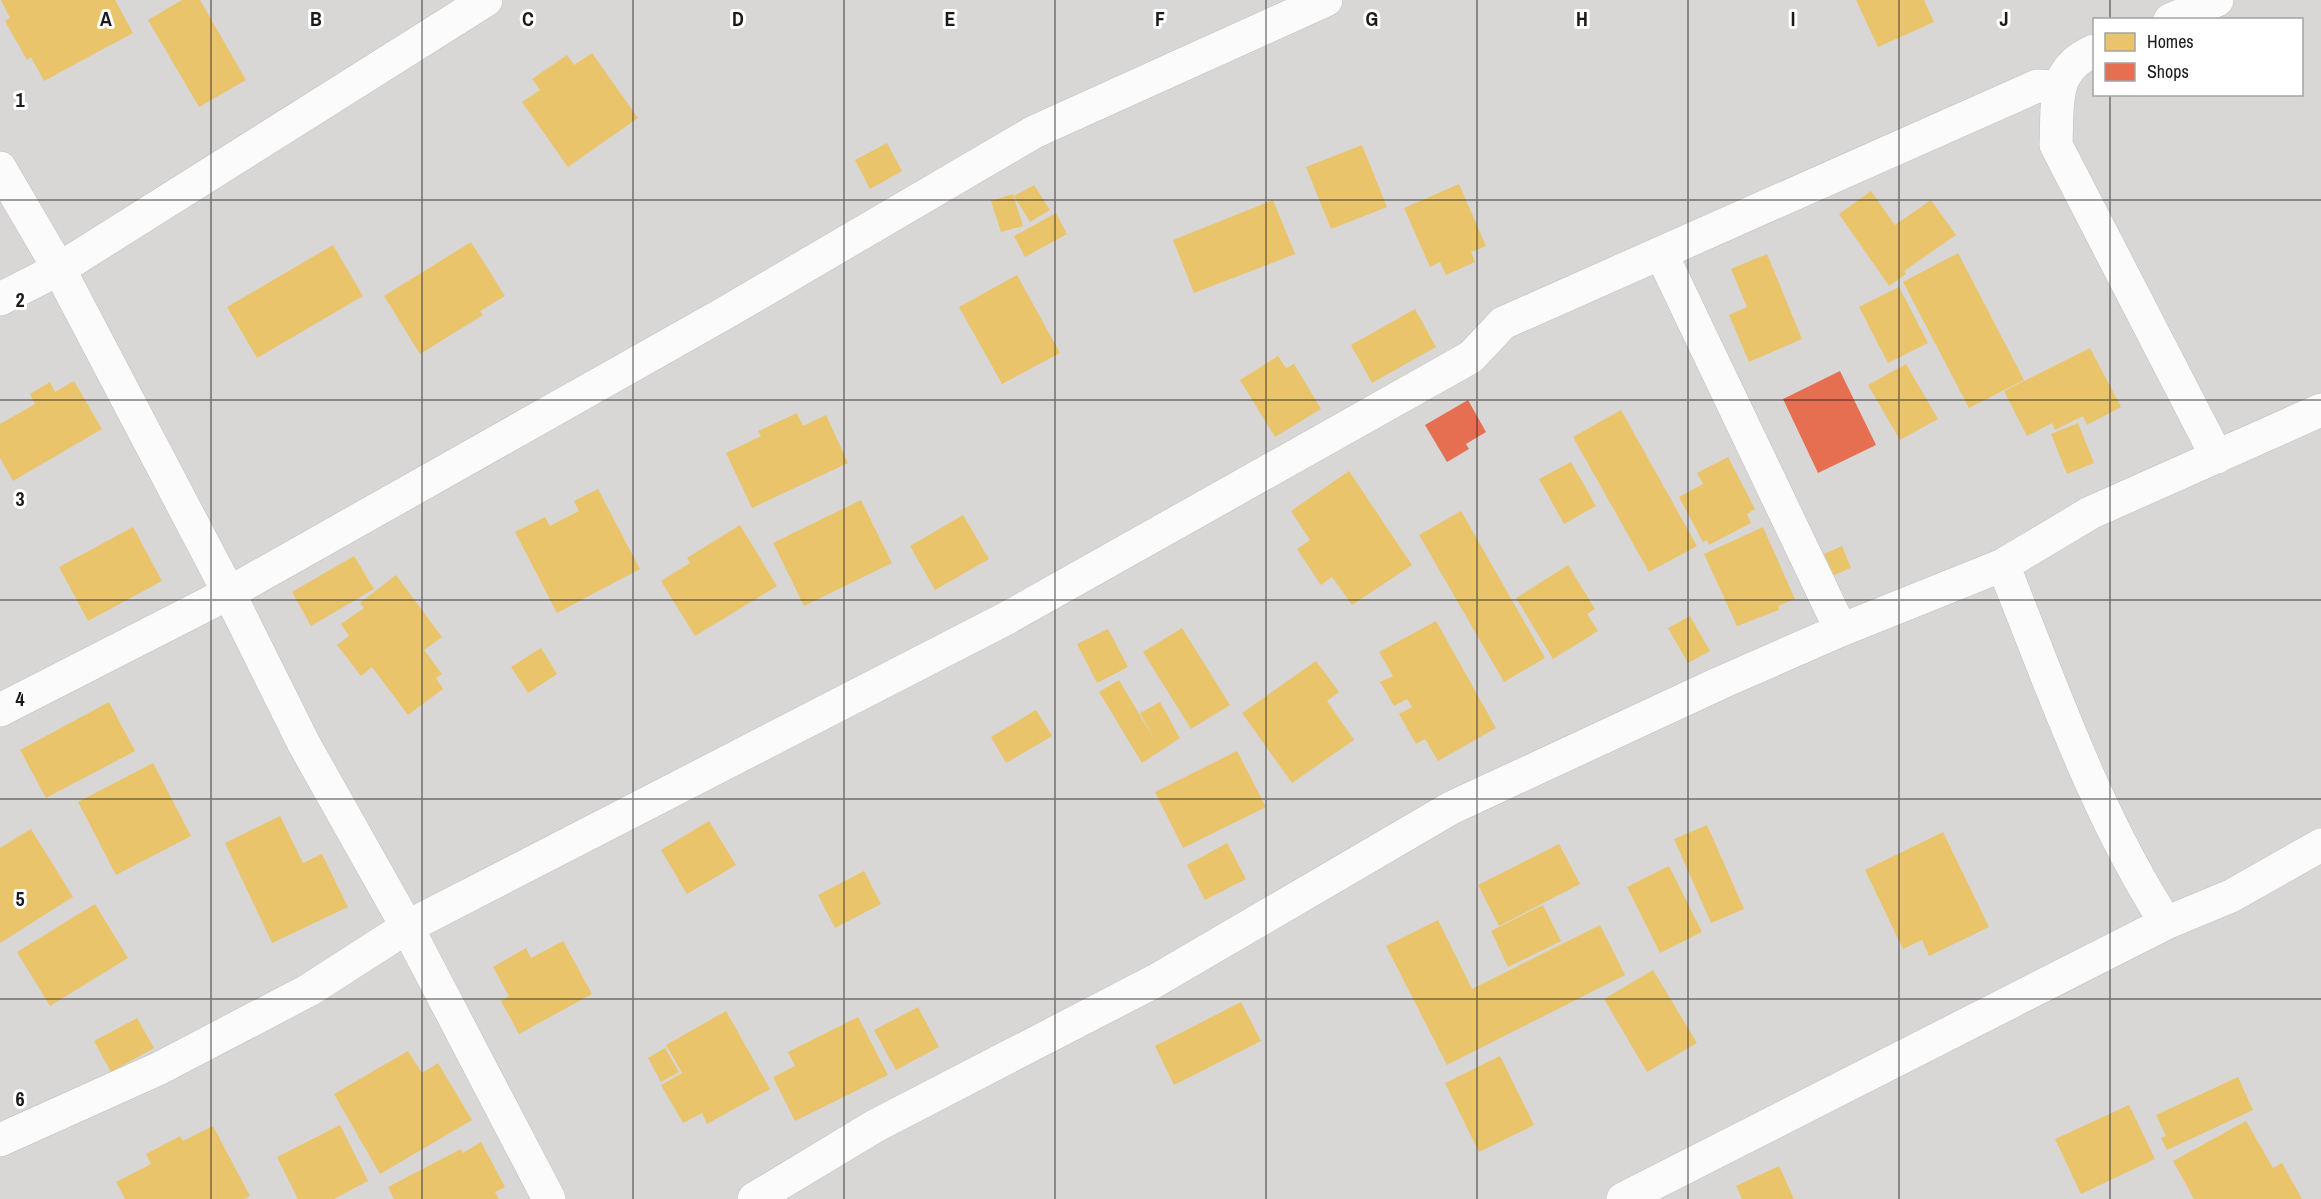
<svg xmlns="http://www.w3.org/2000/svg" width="2321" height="1199" viewBox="0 0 2321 1199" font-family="'Archivo Narrow',sans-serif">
	<rect width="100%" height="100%" fill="#eae7e4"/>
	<!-- residential -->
	<path fill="#d9d7d5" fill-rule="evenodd" d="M 0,0 L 2321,0 L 2321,1199 L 0,1199 ZM 2094,20 L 2302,20 L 2302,94 L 2094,94 Z"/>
	<!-- homes -->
	<path fill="#e9c46a" d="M 1,0 L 115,0 L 133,33 L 44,81 L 31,57 L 27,60 L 5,21 L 10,18 Z
		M 182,0 L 200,0 L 246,80 L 199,107 L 148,20 Z
		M 1856,0 L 1924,0 L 1934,22 L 1878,47 Z
		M 592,53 L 638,118 L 568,167 L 522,102 L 540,90 L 532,79 L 567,55 L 574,65 Z
		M 887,143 L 902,171 L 870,189 L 855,160 Z
		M 1362,145 L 1387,207 L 1331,229 L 1306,167 Z
		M 1459,184 L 1486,246 L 1471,252 L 1475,262 L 1446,275 L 1440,262 L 1430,267 L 1404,208 Z
		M 1034,185 L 1050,210 L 1030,222 L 1014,196 Z
		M 1871,191 L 1895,225 L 1931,200 L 1956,235 L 1904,271 L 1906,274 L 1889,286 L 1839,214 Z
		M 1013,194 L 1023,226 L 1001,232 L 991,201 Z
		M 1273,200 L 1295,254 L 1194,293 L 1173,240 Z
		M 1056,213 L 1067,234 L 1025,257 L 1014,236 Z
		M 471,242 L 505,296 L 480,311 L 483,315 L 420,354 L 384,296 Z
		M 333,245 L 363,296 L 257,358 L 227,307 Z
		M 1958,253 L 2024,380 L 1969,408 L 1903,282 Z
		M 1767,254 L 1802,339 L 1749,362 L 1729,315 L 1747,307 L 1731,269 Z
		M 1017,275 L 1060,353 L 1002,384 L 959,307 Z
		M 1899,287 L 1928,343 L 1888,363 L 1859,307 Z
		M 1415,309 L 1436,347 L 1372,383 L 1351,345 Z
		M 2090,348 L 2121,407 L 2087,425 L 2083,416 L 2055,430 L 2052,423 L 2027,436 L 2004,391 Z
		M 1278,356 L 1286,368 L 1294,364 L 1321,409 L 1275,437 L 1240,380 Z
		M 1906,364 L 1938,419 L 1900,440 L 1868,385 Z
		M 74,381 L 102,429 L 13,481 L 0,458 L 0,424 L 35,404 L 30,394 L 50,382 L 55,392 Z
		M 1621,410 L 1697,546 L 1649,572 L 1573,437 Z
		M 797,413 L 803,426 L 826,415 L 848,463 L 752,508 L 726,453 L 761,436 L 758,431 Z
		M 2078,423 L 2094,463 L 2067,474 L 2051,434 Z
		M 1728,457 L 1755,509 L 1747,514 L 1751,523 L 1709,545 L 1707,540 L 1703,542 L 1679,497 L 1703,484 L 1697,473 Z
		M 1571,462 L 1596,506 L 1564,524 L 1539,479 Z
		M 1349,471 L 1412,565 L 1352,605 L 1332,577 L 1321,585 L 1297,549 L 1310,540 L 1291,511 Z
		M 598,489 L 640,569 L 557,613 L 515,532 L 545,517 L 550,526 L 579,511 L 574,501 Z
		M 861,500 L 892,563 L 804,606 L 773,543 Z
		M 1461,511 L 1545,658 L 1504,682 L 1419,535 Z
		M 963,515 L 989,559 L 935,590 L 910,546 Z
		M 740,525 L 777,586 L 695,636 L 661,581 L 690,563 L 687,558 Z
		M 133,527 L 162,581 L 88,621 L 59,567 Z
		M 1763,527 L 1795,599 L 1778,606 L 1779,610 L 1737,626 L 1704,554 Z
		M 1842,546 L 1851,568 L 1834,575 L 1824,554 Z
		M 354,556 L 374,589 L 311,626 L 292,592 Z
		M 1568,565 L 1595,609 L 1587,614 L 1598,631 L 1553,659 L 1516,598 Z
		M 396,575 L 442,637 L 424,650 L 442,674 L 436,678 L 443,689 L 408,715 L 372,667 L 361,676 L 337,645 L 349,636 L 341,624 L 364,608 L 360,603 Z
		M 1690,616 L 1710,651 L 1688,663 L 1668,628 Z
		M 1436,621 L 1496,728 L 1438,761 L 1425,739 L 1416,744 L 1399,714 L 1412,707 L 1407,699 L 1394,706 L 1380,682 L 1393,676 L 1379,652 Z
		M 1182,628 L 1230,705 L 1191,729 L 1143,652 Z
		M 1108,629 L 1128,667 L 1097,683 L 1077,644 Z
		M 541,648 L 557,674 L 528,693 L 511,667 Z
		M 1316,661 L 1339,692 L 1327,701 L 1354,740 L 1292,783 L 1242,713 Z
		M 1119,680 L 1156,742 L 1140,713 L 1160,702 L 1180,738 L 1142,763 L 1099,692 Z
		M 109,702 L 135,751 L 46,798 L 20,750 Z
		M 1036,710 L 1052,736 L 1006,763 L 991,737 Z
		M 1237,751 L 1266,807 L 1183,848 L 1155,792 Z
		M 153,763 L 191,836 L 116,875 L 78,802 Z
		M 280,816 L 303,863 L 322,854 L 348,907 L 272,943 L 225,843 Z
		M 709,821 L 736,865 L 687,894 L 661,850 Z
		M 1707,825 L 1744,909 L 1711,923 L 1674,839 Z
		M 31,829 L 73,897 L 0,943 L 0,848 Z
		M 1943,832 L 1989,927 L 1929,956 L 1922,940 L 1903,949 L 1865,870 Z
		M 1227,843 L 1246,879 L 1205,900 L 1187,865 Z
		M 1559,844 L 1580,884 L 1499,926 L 1478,885 Z
		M 1669,866 L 1702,932 L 1660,953 L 1627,887 Z
		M 864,871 L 881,904 L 835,928 L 818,895 Z
		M 95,904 L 128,958 L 50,1006 L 17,952 Z
		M 1543,905 L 1561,941 L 1508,967 L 1491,931 Z
		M 1438,920 L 1472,989 L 1600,925 L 1625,975 L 1447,1065 L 1386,946 Z
		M 563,941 L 592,994 L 519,1034 L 501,1001 L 509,996 L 493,967 L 526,948 L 531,958 Z
		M 1653,970 L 1697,1043 L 1647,1072 L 1604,999 Z
		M 1241,1002 L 1261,1041 L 1174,1085 L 1155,1046 Z
		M 918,1007 L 939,1047 L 896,1070 L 874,1030 Z
		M 726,1011 L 770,1089 L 707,1124 L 702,1113 L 683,1123 L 661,1085 L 682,1073 L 666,1045 Z
		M 858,1017 L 888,1075 L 795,1121 L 773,1077 L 795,1066 L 788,1052 Z
		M 137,1018 L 154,1048 L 111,1072 L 94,1041 Z
		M 665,1048 L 679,1072 L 661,1082 L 648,1058 Z
		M 408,1051 L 422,1073 L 438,1063 L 472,1120 L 380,1174 L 334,1094 Z
		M 1500,1056 L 1534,1125 L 1479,1152 L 1445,1083 Z
		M 2238,1077 L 2253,1110 L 2167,1150 L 2161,1138 L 2166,1136 L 2156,1115 Z
		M 2129,1105 L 2155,1159 L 2081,1194 L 2055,1139 Z
		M 2246,1121 L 2273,1168 L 2282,1163 L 2302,1199 L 2194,1199 L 2173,1161 Z
		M 340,1125 L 368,1181 L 334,1199 L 298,1199 L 277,1157 Z
		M 213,1126 L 250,1196 L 244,1199 L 125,1199 L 116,1182 L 151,1164 L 146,1154 L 180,1136 L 183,1141 Z
		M 481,1142 L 505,1187 L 495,1192 L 499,1199 L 394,1199 L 388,1187 L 461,1149 L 463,1153 Z
		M 1779,1166 L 1794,1199 L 1742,1199 L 1736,1186 Z"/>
	<!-- shops -->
	<path fill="#e76f51" d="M 1840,371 L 1876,445 L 1818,473 L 1783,399 Z
		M 1468,400 L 1486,432 L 1466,444 L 1469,449 L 1447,462 L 1425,425 Z"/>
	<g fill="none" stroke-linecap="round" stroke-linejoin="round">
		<defs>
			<path id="minor" d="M 2170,20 L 2217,0
				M 2094,51 C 2051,69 2058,104 2056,145 L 2217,457
				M 0,168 L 59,269 L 229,593 L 304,744 L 407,927 L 549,1199
				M 1661,253 L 1841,630
				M 0,299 L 59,269 L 486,0
				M 2003,565 C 2052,686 2095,813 2166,923
				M 0,710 L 229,593 L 725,313 L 1034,132 L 1326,0
				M 0,1140 L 160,1068 L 309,990 L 407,927 L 1007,618 L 1471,357 L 1503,323 L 2037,86 L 2059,87
				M 754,1199 L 875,1126 L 1155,981 L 1451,808 L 1720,683 L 1841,630 L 2003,565 L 2090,513 L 2321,410
				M 1623,1199 L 2166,923 L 2231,896 L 2321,845"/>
		</defs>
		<!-- minor casing -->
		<use href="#minor" stroke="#c1bfbe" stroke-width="34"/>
		<!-- minor -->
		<use href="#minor" stroke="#fcfbfb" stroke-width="33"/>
	</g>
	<!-- grid -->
	<path fill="none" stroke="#1b1b1b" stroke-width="1.5" stroke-opacity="0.55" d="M 211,0 L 211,1199M 422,0 L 422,1199M 633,0 L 633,1199M 844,0 L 844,1199M 1055,0 L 1055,1199M 1266,0 L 1266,1199M 1477,0 L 1477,1199M 1688,0 L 1688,1199M 1899,0 L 1899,1199M 2110,0 L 2110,20M 2110,94 L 2110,1199M 0,200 L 2321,200M 0,400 L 2321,400M 0,600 L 2321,600M 0,799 L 2321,799M 0,999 L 2321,999"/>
	<g font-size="20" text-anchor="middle" font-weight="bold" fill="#1b1b1b" stroke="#fff" stroke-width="6" stroke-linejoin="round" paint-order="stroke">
		<text x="106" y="26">A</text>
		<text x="316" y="26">B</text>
		<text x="528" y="26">C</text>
		<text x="738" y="26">D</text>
		<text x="950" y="26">E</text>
		<text x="1160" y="26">F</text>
		<text x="1372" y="26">G</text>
		<text x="1582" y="26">H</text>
		<text x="1793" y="26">I</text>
		<text x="2004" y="26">J</text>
		<text x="20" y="107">1</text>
		<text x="20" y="307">2</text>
		<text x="20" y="506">3</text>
		<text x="20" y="706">4</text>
		<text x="20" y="906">5</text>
		<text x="20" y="1106">6</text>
	</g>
	<!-- legend -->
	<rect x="2093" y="18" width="210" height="78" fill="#ffffff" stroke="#a4a4a4" stroke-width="1.5"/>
	<rect x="2105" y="33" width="30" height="18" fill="#e9c46a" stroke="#a4a4a4" stroke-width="1.5"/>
	<text x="2147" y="48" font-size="18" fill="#1b1b1b">Homes</text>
	<rect x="2105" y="63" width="30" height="18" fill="#e76f51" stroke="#a4a4a4" stroke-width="1.5"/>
	<text x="2147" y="78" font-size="18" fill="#1b1b1b">Shops</text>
</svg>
